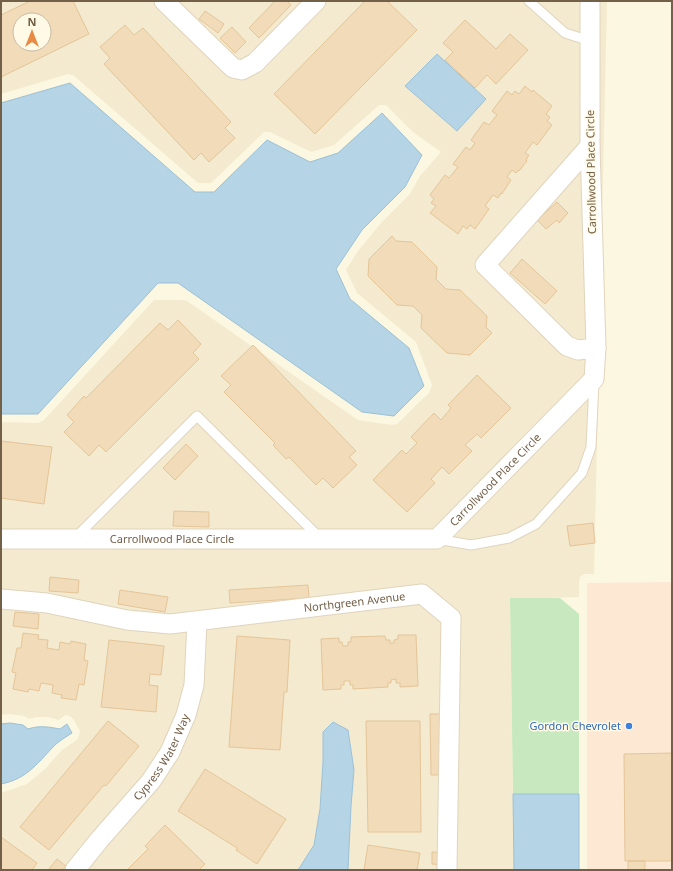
<svg xmlns="http://www.w3.org/2000/svg" width="673" height="871" viewBox="0 0 673 871" font-family="'Noto Sans',sans-serif">
	<rect width="100%" height="100%" fill="#fcf7e0"/>
	<!-- residential -->
	<path fill="#f4eacf" fill-rule="evenodd" d="M 1,1 L 581,1 L 580,67 L 598,67 L 600,1 L 607,1 L 594,574 L 584,574 L 580,577 L 579,583 L 579,597 L 510,599 L 514,870 L 348,870 L 351,806 L 354,770 L 323,732 L 323,762 L 320,809 L 314,845 L 298,870 L 1,870 L 1,793 L 27,784 L 45,769 L 62,750 L 78,739 L 80,731 L 74,720 L 70,716 L 65,715 L 59,720 L 47,717 L 36,717 L 29,719 L 24,716 L 9,714 L 1,715 L 1,422 L 38,423 L 44,420 L 154,300 L 181,300 L 187,301 L 358,420 L 392,425 L 397,424 L 429,393 L 432,385 L 416,342 L 357,293 L 346,270 L 358,251 L 381,223 L 410,194 L 420,176 L 441,152 L 413,132 L 387,106 L 385,105 L 379,105 L 334,145 L 311,152 L 270,132 L 264,132 L 211,183 L 198,183 L 73,75 L 68,74 L 1,94 ZM 20,20 L 44,20 L 44,44 L 20,44 Z"/>
	<!-- commercial -->
	<path fill="#fde8d4" d="M 672,582 L 672,870 L 587,870 L 587,583 Z"/>
	<!-- green -->
	<path fill="#c8e9bf" d="M 510,598 L 560,598 L 579,614 L 579,794 L 513,794 Z"/>
	<!-- water -->
	<path fill="#b5d4e5" stroke="#9bc1d7" d="M 437,54 L 486,99 L 457,131 L 405,86 Z
		M 70,83 L 195,192 L 214,192 L 267,140 L 310,162 L 338,153 L 382,113 L 422,155 L 405,187 L 362,230 L 336,269 L 350,299 L 409,348 L 424,386 L 394,416 L 362,412 L 178,283 L 158,283 L 38,414 L 1,414 L 1,103 Z
		M 333,722 L 348,730 L 354,770 L 351,806 L 348,870 L 298,870 L 314,845 L 320,809 L 323,762 L 323,732 Z
		M 10,723 L 23,725 L 28,729 C 40,725 49,727 60,729 L 67,724 L 72,733 C 67,736 61,740 56,744 C 39,761 28,779 1,784 L 1,724 Z
		M 513,794 L 579,794 L 579,870 L 514,870 Z"/>
	<!-- building -->
	<path fill="#f1dbb8" stroke="#e4c598" fill-rule="evenodd" d="M 30,1 L 73,1 L 89,34 L 1,77 L 1,15 ZM 20,20 L 44,20 L 44,44 L 20,44 Z
		M 275,1 L 287,1 L 291,5 L 259,38 L 249,28 Z
		M 365,1 L 387,1 L 417,30 L 315,134 L 274,94 Z
		M 205,11 L 224,24 L 218,33 L 199,19 Z
		M 465,20 L 496,49 L 510,34 L 528,50 L 496,84 L 487,75 L 475,88 L 445,60 L 453,52 L 443,43 Z
		M 125,25 L 134,35 L 143,28 L 231,122 L 225,128 L 235,138 L 209,162 L 201,153 L 194,160 L 104,64 L 110,58 L 100,47 Z
		M 232,27 L 246,42 L 235,53 L 220,38 Z
		M 525,86 L 532,92 L 533,90 L 552,106 L 546,114 L 550,117 L 547,121 L 552,125 L 537,145 L 533,142 L 525,153 L 529,155 L 526,160 L 527,161 L 519,171 L 518,170 L 516,173 L 512,170 L 507,177 L 511,180 L 502,194 L 501,193 L 498,198 L 493,195 L 485,206 L 489,209 L 475,229 L 470,225 L 467,229 L 463,226 L 458,234 L 430,213 L 436,206 L 431,203 L 434,199 L 430,195 L 445,175 L 449,178 L 458,167 L 453,164 L 466,147 L 470,150 L 475,143 L 471,140 L 484,122 L 489,125 L 497,115 L 492,111 L 507,91 L 512,95 L 515,91 L 519,94 Z
		M 557,202 L 568,213 L 559,223 L 557,220 L 546,229 L 537,220 Z
		M 392,236 L 396,241 L 412,242 L 437,267 L 436,279 L 446,289 L 460,290 L 487,316 L 486,327 L 492,333 L 470,355 L 447,353 L 421,328 L 422,315 L 413,306 L 397,305 L 368,276 L 369,259 Z
		M 522,259 L 557,291 L 545,304 L 510,273 Z
		M 178,320 L 201,344 L 193,353 L 199,359 L 106,452 L 99,445 L 89,456 L 64,432 L 74,422 L 67,415 L 84,396 L 86,398 L 160,323 L 168,330 Z
		M 253,345 L 356,451 L 349,457 L 357,465 L 333,488 L 323,478 L 316,485 L 289,457 L 286,459 L 273,445 L 275,443 L 224,392 L 231,385 L 221,376 Z
		M 477,375 L 511,408 L 481,438 L 477,434 L 465,445 L 472,451 L 449,474 L 442,467 L 431,479 L 435,483 L 407,512 L 373,480 L 402,450 L 406,454 L 417,443 L 411,437 L 434,413 L 441,420 L 451,408 L 448,405 Z
		M 1,441 L 52,447 L 44,504 L 1,498 Z
		M 186,444 L 198,456 L 175,480 L 163,468 Z
		M 174,511 L 209,512 L 209,527 L 173,526 Z
		M 593,523 L 595,543 L 570,546 L 567,526 Z
		M 50,577 L 79,580 L 78,593 L 49,591 Z
		M 308,585 L 309,598 L 230,603 L 229,590 Z
		M 120,590 L 168,597 L 165,612 L 118,604 Z
		M 15,612 L 39,614 L 38,629 L 13,626 Z
		M 23,633 L 39,635 L 38,639 L 48,640 L 47,648 L 59,650 L 60,642 L 70,644 L 71,641 L 86,644 L 84,660 L 88,661 L 84,685 L 79,684 L 76,700 L 61,698 L 62,695 L 52,693 L 53,685 L 41,683 L 39,691 L 29,689 L 28,692 L 13,689 L 16,673 L 12,672 L 17,648 L 21,648 Z
		M 398,635 L 416,635 L 418,686 L 400,687 L 400,683 L 396,683 L 396,679 L 391,680 L 391,683 L 388,683 L 388,687 L 353,689 L 353,685 L 350,685 L 350,681 L 344,681 L 344,685 L 341,685 L 341,689 L 323,690 L 321,639 L 339,638 L 339,642 L 342,642 L 343,646 L 348,646 L 348,642 L 351,642 L 351,637 L 385,636 L 386,640 L 390,640 L 390,643 L 394,643 L 394,640 L 398,639 Z
		M 237,636 L 290,640 L 287,692 L 284,692 L 280,750 L 229,747 Z
		M 109,640 L 164,646 L 161,675 L 150,674 L 149,685 L 158,686 L 156,712 L 101,707 Z
		M 430,714 L 444,714 L 446,775 L 431,775 Z
		M 108,721 L 139,746 L 106,786 L 104,785 L 49,850 L 20,827 Z
		M 366,721 L 420,721 L 421,832 L 368,832 Z
		M 672,753 L 672,861 L 625,861 L 624,754 Z
		M 205,769 L 286,819 L 257,864 L 236,850 L 237,848 L 178,811 Z
		M 165,825 L 205,864 L 199,870 L 127,870 L 148,849 L 145,846 Z
		M 1,837 L 37,863 L 32,870 L 1,870 Z
		M 368,845 L 420,853 L 417,870 L 364,870 Z
		M 432,852 L 445,853 L 444,865 L 432,864 Z
		M 57,859 L 66,866 L 63,870 L 48,870 Z
		M 628,861 L 645,861 L 645,870 L 628,870 Z"/>
	<g fill="none" stroke-linecap="round" stroke-linejoin="round">
		<defs>
			<path id="service" d="M 529,1 L 565,33 L 590,41
				M 76,537 L 197,416 L 320,538
				M 437,539 L 471,545 L 509,538 L 536,524 L 582,473 L 591,447 L 594,382"/>
			<g id="minor">
				<path d="M 164,1 L 233,68 L 242,70 L 255,63 L 316,1"/>
				<path d="M 590,146 L 485,265 L 567,346 L 578,350 L 596,348"/>
				<path id="s1" d="M 1,539 L 437,539 L 594,379 L 596,348 L 590,146 L 590,1"/>
				<path id="s2" d="M 1,599 L 47,603 L 127,620 L 170,624 L 422,594 L 451,618 L 447,870"/>
				<path id="s3" d="M 75,870 L 100,839 L 151,781 L 170,752 L 186,715 L 194,685 L 197,622"/>
			</g>
		</defs>
		<!-- service casing -->
		<use href="#service" stroke="#e0d4bc" stroke-width="11"/>
		<!-- minor casing -->
		<use href="#minor" stroke="#e0d4bc" stroke-width="21"/>
		<!-- service -->
		<use href="#service" stroke="#fff" stroke-width="9"/>
		<!-- minor -->
		<use href="#minor" stroke="#fff" stroke-width="19"/>
	</g>
	<!-- markers -->
	<circle fill="#3f7fe0" stroke="#fffae6" stroke-width="1.5" cx="629" cy="726" r="4"/>
	<g text-anchor="middle" stroke-width="3" stroke-linejoin="round" paint-order="stroke">
		<!-- street labels -->
		<g font-size="11" fill="#736048" stroke="#fffae6">
			<text transform="translate(591 172) rotate(-91)" y="4">Carrollwood Place Circle</text>
			<text dy="4" stroke="none"><textPath href="#s1" startOffset="519">Carrollwood Place Circle</textPath></text>
			<text dy="4" stroke="none"><textPath href="#s1" startOffset="171">Carrollwood Place Circle</textPath></text>
			<text dy="4" stroke="none"><textPath href="#s2" startOffset="357">Northgreen Avenue</textPath></text>
			<text dy="4" stroke="none"><textPath href="#s3" startOffset="143">Cypress Water Way</textPath></text>
		</g>
		<!-- shop labels -->
		<g font-size="11" fill="#366cbe" stroke="#fffae6" text-anchor="end">
			<text x="621" y="730">Gordon Chevrolet</text>
		</g>
	</g>
	<!-- border -->
	<rect width="673" height="871" fill="none" stroke="#736048" stroke-width="4"/>
	<!-- north arrow -->
	<g transform="translate(32 32)"><circle r="19" fill="#fffae6" stroke="#c7bca7"/>
	<path d="M0-3L7 15L0 10L-7 15Z" fill="#e78a44"/>
	<text y="-6" font-size="11" font-weight="bold" text-anchor="middle" fill="#736048">N</text>
	</g>
</svg>
